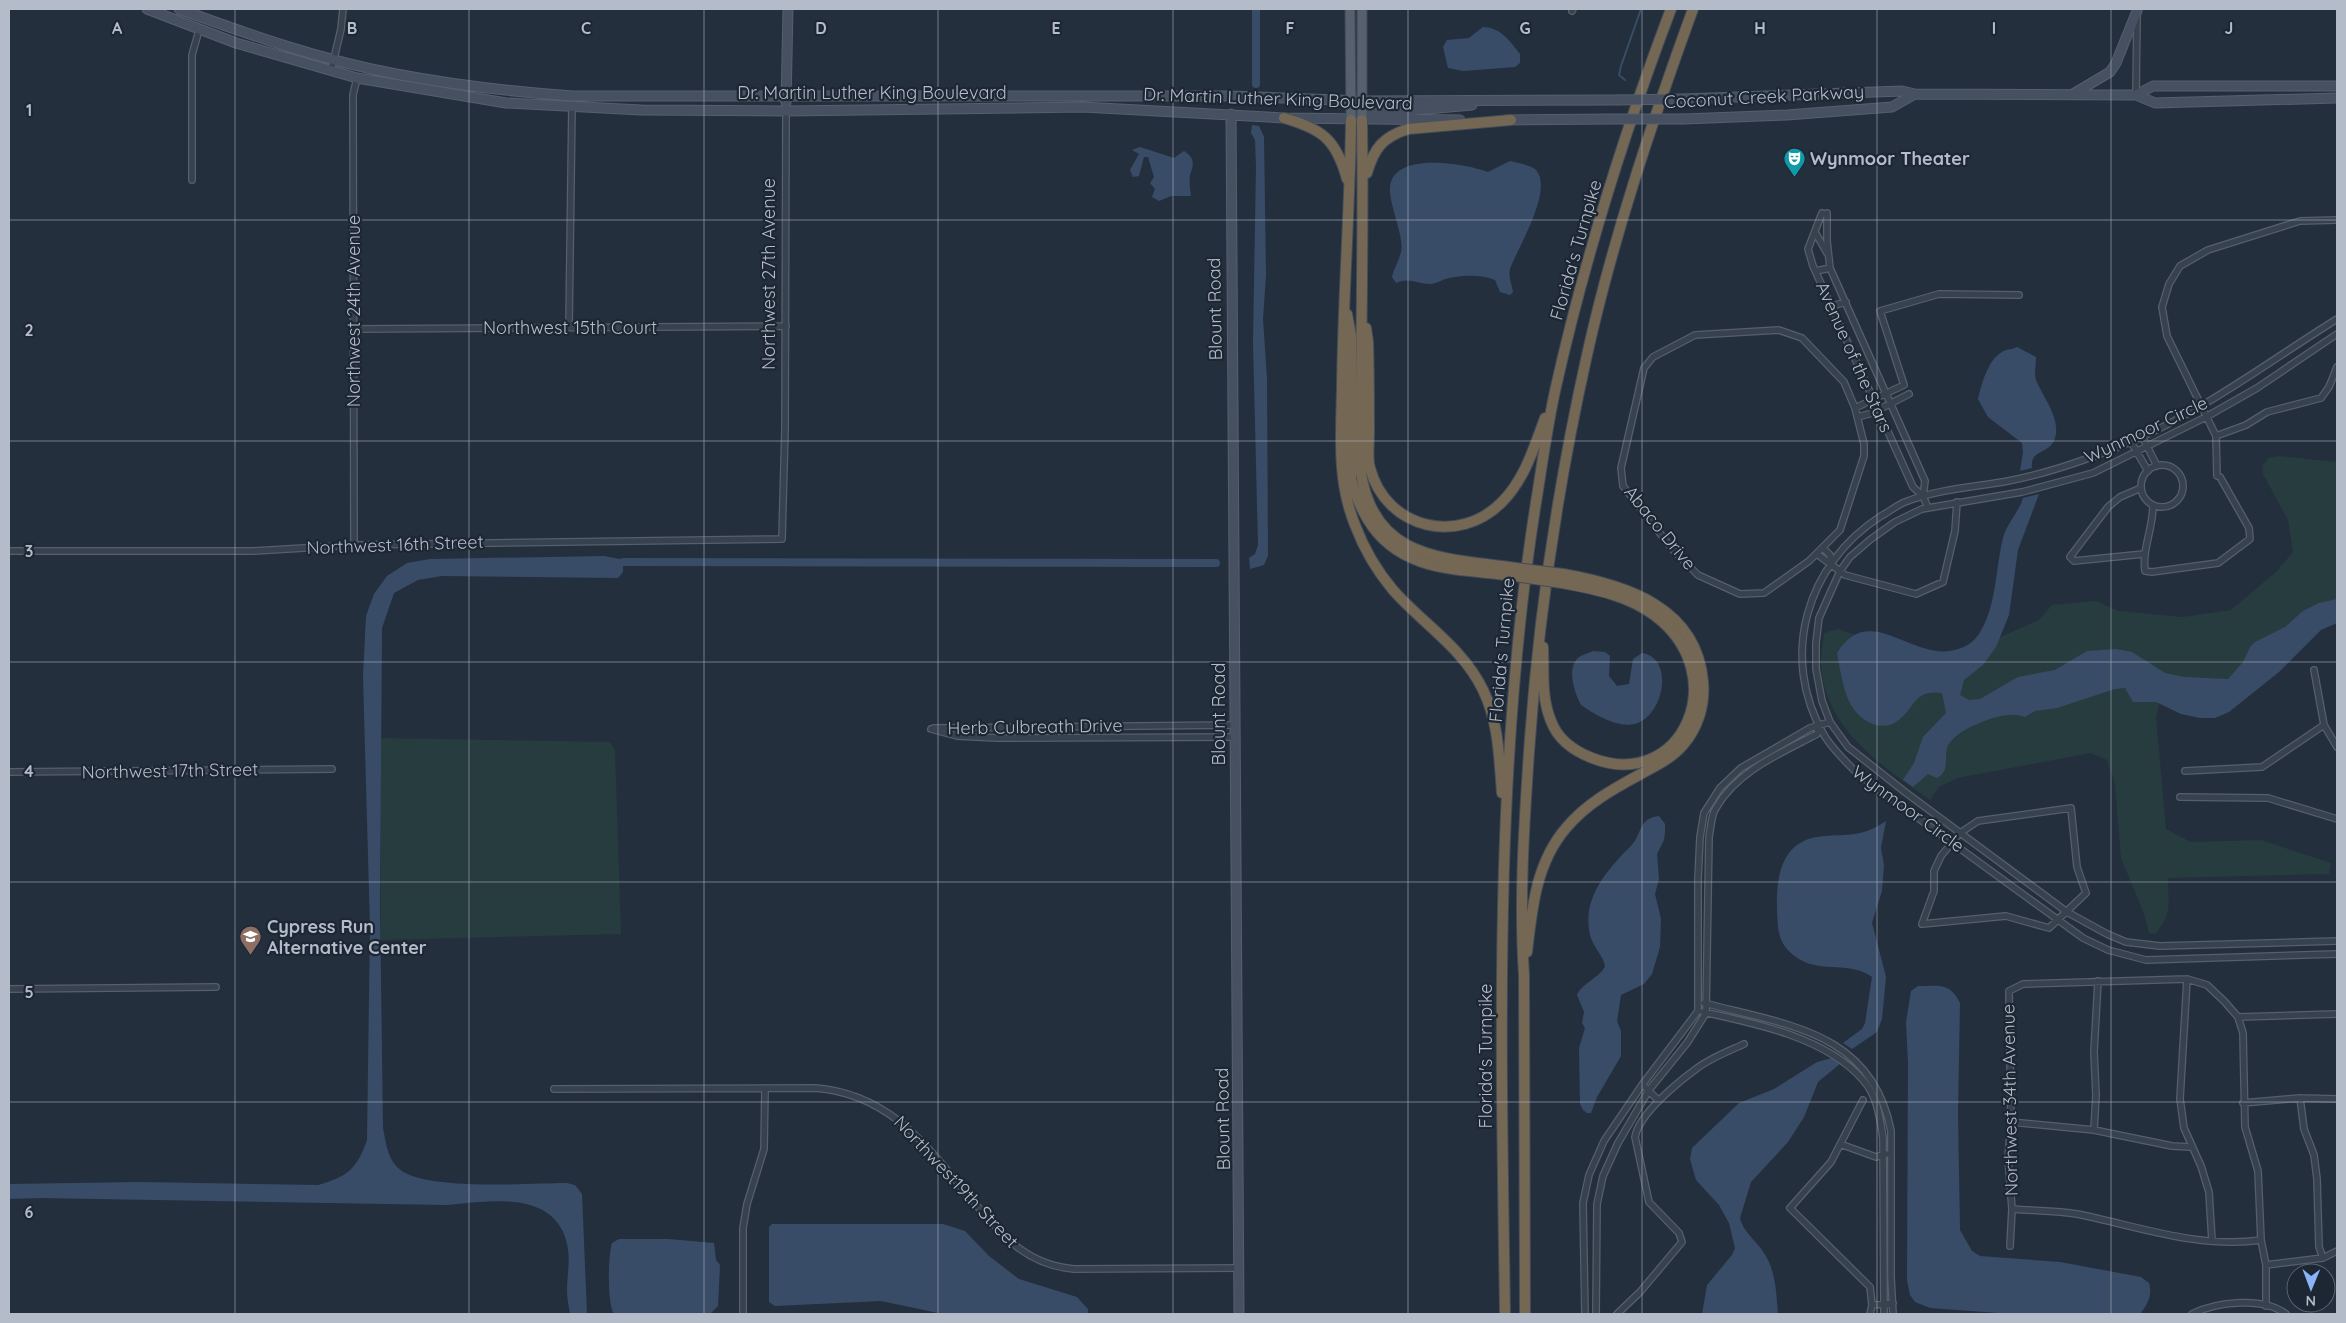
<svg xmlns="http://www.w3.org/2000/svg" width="2346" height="1323" viewBox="0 0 2346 1323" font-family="Quicksand,sans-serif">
	<rect width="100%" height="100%" fill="#242f3e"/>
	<!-- green -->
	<path fill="#263c3f" d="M 2279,456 L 2337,462 L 2337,611 L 2235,696 L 2161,697 L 2156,717 L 2166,829 L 2191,842 L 2261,840 L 2331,863 L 2329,874 L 2168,878 C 2168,904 2173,913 2155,934 L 2149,933 L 2144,914 L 2121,858 L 2115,784 L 2107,760 L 2091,753 L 1957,778 L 1939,787 L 1930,800 C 1882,766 1821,727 1821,660 C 1821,651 1823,642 1824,633 L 1838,629 L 1879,643 L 1948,660 L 2039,620 L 2052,605 L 2096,601 L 2119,611 L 2182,617 L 2231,610 L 2276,572 L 2293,552 L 2288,520 L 2263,474 L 2262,466 L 2269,458 Z
		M 381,738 L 610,742 L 615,750 L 621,934 L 381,940 Z"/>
	<!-- water -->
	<path fill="#394c67" d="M 1483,27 C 1500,27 1510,41 1520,54 L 1520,63 L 1515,67 L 1463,71 L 1448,68 L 1443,47 L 1447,40 L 1469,38 Z
		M 1252,125 L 1259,126 L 1264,137 L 1266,275 L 1263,319 L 1267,379 L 1268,556 L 1264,565 L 1250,569 L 1249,558 L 1255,554 L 1258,545 L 1253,342 L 1256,167 L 1255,140 L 1251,133 Z
		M 1140,147 L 1174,158 L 1184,151 C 1195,158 1194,164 1190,175 C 1189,180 1190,190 1191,196 L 1171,196 L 1159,201 L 1152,197 L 1155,189 L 1150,183 L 1154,177 L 1148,157 L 1144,157 L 1139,176 L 1133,177 L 1130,170 L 1139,154 L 1132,150 Z
		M 1510,161 C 1517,163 1531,165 1536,170 C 1554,190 1517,249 1510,269 C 1508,275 1512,286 1513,292 L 1510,295 L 1500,292 L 1495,280 C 1481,274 1459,275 1445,279 C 1440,281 1435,284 1430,284 C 1417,284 1409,277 1396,283 L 1392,277 C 1394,268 1399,261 1401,252 C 1405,238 1389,205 1390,188 C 1392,150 1467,164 1488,172 Z
		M 2017,347 L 2036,357 C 2036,364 2034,374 2036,380 C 2043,397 2061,419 2055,438 C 2051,454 2029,449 2032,468 L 2020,471 L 2023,452 L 2022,443 L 1988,417 L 1978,399 C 1982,383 1988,357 2006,350 C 2010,349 2013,349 2017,347 Z
		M 2039,494 L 2018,550 L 2009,615 L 1996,647 L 1983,665 L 1964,680 L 1960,695 L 1969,700 L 1980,699 L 2018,677 L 2055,670 L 2087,651 L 2116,649 L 2132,652 L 2165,673 L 2184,677 L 2228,679 L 2243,662 L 2250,647 L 2255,642 L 2285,627 L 2303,611 L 2319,603 L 2337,599 L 2337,623 L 2321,630 L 2279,672 L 2229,712 L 2215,718 L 2200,718 L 2181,714 L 2156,702 L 2133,702 L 2125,688 L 2115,689 L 2057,708 L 2035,711 L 2025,717 C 2021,716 2015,714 2010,715 C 1994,715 1952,731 1947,748 C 1944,760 1950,771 1937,778 L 1928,774 L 1913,787 L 1903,780 L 1914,763 L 1923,737 L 1946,713 L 1942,693 C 1912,689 1916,709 1896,722 C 1880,732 1860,721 1851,705 C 1843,691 1840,669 1837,653 C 1871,598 1915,667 1961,648 C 1968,646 1975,640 1979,634 C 1997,606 1995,570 2003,538 C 2007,523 2019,512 2023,498 Z
		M 604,556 L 620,559 L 623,562 L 623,572 L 618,578 L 442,576 L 418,580 L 394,593 L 382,628 L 380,907 L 383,1128 C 386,1143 387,1156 397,1167 C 420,1192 532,1183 567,1183 L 575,1185 L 582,1194 L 587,1314 L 570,1314 C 569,1307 567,1299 567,1291 C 567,1277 570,1263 568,1249 C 559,1189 491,1201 447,1205 L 41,1198 L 9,1199 L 9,1184 L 140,1182 L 318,1185 C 347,1177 357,1169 367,1140 L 370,927 L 363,676 L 366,616 L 374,594 L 387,576 L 407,563 L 430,559 Z
		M 1593,651 L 1605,652 L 1610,656 L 1609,676 L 1617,686 L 1629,684 L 1633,659 L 1642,653 C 1675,658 1664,717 1634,724 C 1617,728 1594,714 1581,705 C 1575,694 1566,669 1578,658 C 1581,655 1589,653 1593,651 Z
		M 1659,816 L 1665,824 L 1665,832 L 1664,840 L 1657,854 L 1659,879 L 1655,894 L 1661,919 L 1660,947 L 1652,974 L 1644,984 L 1621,995 L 1617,1021 L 1621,1031 L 1621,1056 L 1597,1097 L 1591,1113 L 1587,1113 L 1583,1110 L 1580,1104 L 1579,1048 L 1585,1028 L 1582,1023 L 1584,1012 L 1577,995 C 1583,982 1600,978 1605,966 C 1603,955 1593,947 1590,935 C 1583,903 1600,879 1621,856 C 1625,851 1631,847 1634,842 C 1642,831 1640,818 1659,816 Z
		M 1886,821 L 1881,848 L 1884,865 L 1882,891 L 1872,923 L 1886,977 L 1882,1019 L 1877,1032 L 1852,1049 L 1843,1043 L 1862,1029 L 1865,1023 L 1872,977 C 1851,961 1822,973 1799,959 C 1778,945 1778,933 1777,910 C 1776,880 1780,843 1817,837 C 1845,833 1860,839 1886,821 Z
		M 1918,986 C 1939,986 1950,982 1960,1003 L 1958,1113 L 1960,1230 L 1972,1251 L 1980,1256 L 2060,1262 L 2141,1277 L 2149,1283 C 2153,1295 2147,1305 2140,1314 L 2012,1314 L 1930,1308 L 1915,1302 L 1910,1295 L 1907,1280 L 1908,1063 L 1906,1022 L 1911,991 Z
		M 1832,1058 L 1841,1063 L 1818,1082 L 1804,1117 L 1788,1142 L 1751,1182 L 1740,1218 C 1743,1231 1754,1239 1762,1250 C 1776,1269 1776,1292 1778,1314 L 1702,1314 L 1707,1285 L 1732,1255 L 1735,1248 L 1729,1223 L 1719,1205 L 1696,1180 L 1690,1159 L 1692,1148 L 1739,1103 L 1774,1089 L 1817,1062 Z
		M 772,1224 L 943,1224 L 965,1231 L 989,1256 L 1019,1279 L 1077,1297 L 1088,1309 L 1088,1314 L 943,1314 L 881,1301 L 775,1306 L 769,1302 L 769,1227 Z
		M 619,1239 L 668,1239 L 714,1243 L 716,1260 L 720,1265 L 718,1306 L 710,1314 L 614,1314 C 607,1303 608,1256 612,1243 Z"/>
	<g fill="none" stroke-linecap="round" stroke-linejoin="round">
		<!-- stream -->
		<path stroke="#394c67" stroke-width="2" d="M 1625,80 L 1619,75 L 1621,66 L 1641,9"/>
		<!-- canal -->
		<path stroke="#394c67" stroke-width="8" d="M 1256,84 L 1256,9
			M 623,562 L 1216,563"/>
		<defs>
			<path id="street" d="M 1572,11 L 1573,9
				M 331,71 L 341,29 L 343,9
				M 2136,95 L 2137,17
				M 192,180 L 192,55 L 199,30
				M 1822,213 L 1808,249 L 1813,266 L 1913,487 L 1923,496
				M 1827,213 L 1827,241 L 1830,268 L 1925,481 L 1923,496 L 1928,508
				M 1815,232 L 1827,253
				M 1816,271 L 1830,268
				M 1832,306 L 1846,302
				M 2337,319 C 2268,362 2204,411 2128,443 C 2089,459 2050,473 2008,481 C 1975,487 1938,489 1905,502 C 1897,505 1889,512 1881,516 C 1806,564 1779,657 1824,735 C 1833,750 1847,763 1859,775 L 2083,938 L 2108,950 L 2146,960 L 2337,954
				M 569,327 L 572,105
				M 354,329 L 786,326
				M 1779,330 L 1802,338 L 1844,382 L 1855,408 L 1864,444 L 1864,456 L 1840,530 L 1809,561 L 1764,593 L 1740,594 L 1698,575 L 1674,551 L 1623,486 L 1621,468 L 1644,368 L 1653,357 L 1695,335 Z
				M 2337,334 L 2257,388 L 2206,417 L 2093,473 L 2022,492 L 1922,509 L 1895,522 L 1871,539 L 1850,557 L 1840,571 L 1819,618 L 1816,643 L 1816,669 L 1822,701 L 1830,722 L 1848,747 L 1905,792 L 2067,912 L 2107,934 L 2126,942 L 2160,946 L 2337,941
				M 1855,408 L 1904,385 L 1880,311 L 1939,294 L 2019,295
				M 1858,417 L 1872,413 L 1909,394
				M 2142,436 L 2157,466
				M 2216,436 L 2246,425 L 2267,412 L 2321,398 L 2329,387 L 2337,367
				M 2131,442 L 2148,471
				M2141 486a21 21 0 1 1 42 0a21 21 0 1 1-42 0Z
				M 2141,488 L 2120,497 L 2108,507 L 2070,557 L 2074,561 L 2144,554
				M 2153,505 C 2153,529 2142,549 2145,571 L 2152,572 L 2218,563 L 2250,539 L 2249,528 L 2220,477 L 2217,476 L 2216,436 L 2167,336 L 2162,307 L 2169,284 L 2180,266 L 2208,250 L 2300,221 L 2337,220
				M 354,545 L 353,95 L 357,78
				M 1823,548 L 1830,555 L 1831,564
				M 9,551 L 252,551 L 354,545 L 782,539 L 785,429 L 786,111
				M 1817,554 L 1845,575 L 1916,594 L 1943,582 L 1955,531 L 1957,502
				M 2314,670 L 2324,725 L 2337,747
				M 934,728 L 1235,725
				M 931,729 L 957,736 L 997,738 L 1235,737
				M 2185,771 L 2262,767 L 2324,725
				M 9,772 L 332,769
				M 2180,797 L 2268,798 L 2337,819
				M 2071,808 L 2077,867 L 2086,893 L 2049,928 L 2006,916 L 1922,924 L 1934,891 L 1934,871 L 1941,856 L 1960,833 L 1978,821 Z
				M 2187,979 L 2180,1099 L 2184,1128 L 2201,1166 L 2209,1192 L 2212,1241
				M 9,989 L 216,987
				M 1704,1003 C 1786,1025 1872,1031 1891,1131 L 1891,1277 L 1893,1314
				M 1703,1012 C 1755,1023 1827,1038 1863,1080 C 1877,1095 1880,1118 1883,1138 L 1884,1314
				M 2238,1017 L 2337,1014
				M 1646,1088 L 1659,1101
				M 554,1089 L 815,1088 C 894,1094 931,1152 978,1207 C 1005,1239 1029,1265 1074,1269 L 1239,1268
				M 2300,1098 L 2304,1129 L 2314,1155 L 2317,1179 L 2319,1247 L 2323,1258
				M 1863,1100 L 1831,1162 L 1790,1208 L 1870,1287 L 1872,1305 L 1870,1314
				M 2243,1103 L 2300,1098 L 2337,1099
				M 2011,1122 L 2094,1130 L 2172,1146 L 2191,1147
				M 2094,1130 L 2096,1095 L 2094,1052 L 2098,981
				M 1840,1144 L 1876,1157 L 1886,1154
				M 2012,1209 C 2033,1211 2056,1210 2077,1214 C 2137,1226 2199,1249 2261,1240
				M 2010,1246 L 2012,1209 L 2008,1157 L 2011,1122 L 2009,991 L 2023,984 L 2187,979 L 2207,985 L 2224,1001 L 2238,1017 L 2243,1033 L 2245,1127 L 2258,1171 L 2261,1240 L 2266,1265 L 2266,1306
				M 2266,1265 L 2323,1258 L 2337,1251
				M 1872,1305 L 1893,1303
				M 743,1314 L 743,1228 L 747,1204 L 764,1149 L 765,1089
				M 1585,1314 L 1583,1203 L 1589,1175 L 1604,1141 L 1642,1085 L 1698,1011 L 1698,879 L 1700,837 L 1704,813 L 1720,788 L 1741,768 L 1810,728 L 1830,722
				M 1596,1314 L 1597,1204 L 1603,1176 L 1618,1143 L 1649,1090 L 1687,1043 L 1706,1013 L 1709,837 C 1711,828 1711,815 1716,808 C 1737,771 1781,753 1817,734 L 1819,726
				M 1617,1314 L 1640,1292 L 1682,1242 L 1679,1233 L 1649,1202 L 1635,1137 C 1639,1114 1677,1083 1696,1069 C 1710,1058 1729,1051 1744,1044
				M 2192,1314 C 2216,1302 2263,1296 2286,1314"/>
			<path id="secondary" d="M 147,9 L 236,43 L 357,78 L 506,103 L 641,110 L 786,111 L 1083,107 L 1284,118 L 1460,120
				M 179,9 C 250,35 321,60 396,74 C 454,85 514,92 573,96 L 1229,96 L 1363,101 L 1616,100
				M 2073,94 L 2110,72 L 2116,63 L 2137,11
				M 2136,95 L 2153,86 L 2337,86
				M 1683,99 L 1902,91 L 1915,94 L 2136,95 L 2155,103 L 2337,98
				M 786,103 L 788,9
				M 1231,114 L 1239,1314
				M 1684,119 L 1787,115 L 1892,107 L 1915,94
				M 1362,120 L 1370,114 L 1472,105
				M 1506,120 L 1612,119"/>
			<path id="primary" d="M 1350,9 L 1351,120
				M 1362,9 L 1362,120"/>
			<path id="highway" d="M 1284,118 C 1322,129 1336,139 1347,179
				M 1351,120 C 1350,209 1343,298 1342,388 C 1341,435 1337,481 1355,525 C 1364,549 1377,571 1393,590 C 1423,624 1463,648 1483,690 C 1499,723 1499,758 1502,793
				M 1362,120 C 1364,238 1360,355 1361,473 C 1374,558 1441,558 1509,567
				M 1367,173 C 1374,148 1383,137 1408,129 L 1511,120
				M 1347,314 L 1351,336 L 1351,478 C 1354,494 1360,506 1368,520 C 1399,571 1455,569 1508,575
				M 1366,328 L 1368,342 C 1369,373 1369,403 1369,434 C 1369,444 1367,458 1370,468 C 1386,529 1459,546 1502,502 C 1525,479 1534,447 1545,418
				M 1543,647 C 1544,672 1541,697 1551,721 C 1558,740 1574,751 1592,758 C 1682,793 1735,675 1654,615 C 1627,595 1594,589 1562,583
				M 1527,952 C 1532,908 1536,863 1566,828 C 1586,804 1613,789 1639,775 C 1655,766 1671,759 1683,745 C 1698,728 1705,705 1703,682 C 1697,607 1626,585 1563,574
				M 1505,1314 C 1501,1039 1493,762 1538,490 C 1543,457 1548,424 1555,391 C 1584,261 1624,133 1671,9
				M 1525,1314 L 1524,975 C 1519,901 1524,826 1529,752 C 1538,619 1558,485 1587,355 C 1613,238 1652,122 1693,9"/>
		</defs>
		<!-- street casing -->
		<use href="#street" stroke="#565f6c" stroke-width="8"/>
		<!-- secondary casing -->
		<use href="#secondary" stroke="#565f6c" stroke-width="11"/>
		<!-- primary casing -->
		<use href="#primary" stroke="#414a57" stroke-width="11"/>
		<!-- highway casing -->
		<use href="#highway" stroke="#434c59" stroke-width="12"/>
		<!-- street -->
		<use href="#street" stroke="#38414e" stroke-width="5.5"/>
		<!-- secondary -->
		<use href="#secondary" stroke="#465061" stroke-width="9"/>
		<!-- primary -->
		<use href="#primary" stroke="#56606e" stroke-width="9"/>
		<!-- highway -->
		<use href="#highway" stroke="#746855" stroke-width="10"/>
		<defs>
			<path id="secondary-bridge" d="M 1616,100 L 1683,99
				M 1612,119 L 1684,119"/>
			<path id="highway-bridge" d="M 1509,567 L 1563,574
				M 1508,575 L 1562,583"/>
		</defs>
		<!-- secondary-bridge casing -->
		<use href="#secondary-bridge" stroke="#565f6c" stroke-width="11" stroke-linecap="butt"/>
		<!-- highway-bridge casing -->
		<use href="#highway-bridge" stroke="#434c59" stroke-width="12" stroke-linecap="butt"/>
		<!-- secondary-bridge -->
		<use href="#secondary-bridge" stroke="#465061" stroke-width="9"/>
		<!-- highway-bridge -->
		<use href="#highway-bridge" stroke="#746855" stroke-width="10"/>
	</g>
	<!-- grid -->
	<path fill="none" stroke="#b4bcc9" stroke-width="1" stroke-opacity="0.55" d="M 235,9 L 235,1314M 469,9 L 469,1314M 704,9 L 704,1314M 938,9 L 938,1314M 1173,9 L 1173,1314M 1408,9 L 1408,1314M 1642,9 L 1642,1314M 1877,9 L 1877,1314M 2111,9 L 2111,1314M 9,220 L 2337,220M 9,441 L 2337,441M 9,662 L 2337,662M 9,882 L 2337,882M 9,1102 L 2337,1102"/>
	<!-- icons -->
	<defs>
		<symbol id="theatre-pin" viewBox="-11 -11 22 30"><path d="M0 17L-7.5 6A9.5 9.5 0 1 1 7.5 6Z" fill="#0f9aa8" stroke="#1d2633"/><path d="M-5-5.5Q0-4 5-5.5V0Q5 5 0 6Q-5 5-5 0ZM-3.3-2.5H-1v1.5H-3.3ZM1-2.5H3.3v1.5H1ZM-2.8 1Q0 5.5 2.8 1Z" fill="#fff"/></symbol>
		<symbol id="school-pin" viewBox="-11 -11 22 30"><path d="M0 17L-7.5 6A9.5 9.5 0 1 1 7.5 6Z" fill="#8d6e63" stroke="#1d2633"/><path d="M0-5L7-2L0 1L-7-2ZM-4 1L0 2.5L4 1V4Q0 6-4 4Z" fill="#fff"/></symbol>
	</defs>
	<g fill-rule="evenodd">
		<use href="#theatre-pin" x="1782" y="146" width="25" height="34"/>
		<use href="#school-pin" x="238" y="924" width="25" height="34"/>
	</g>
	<g text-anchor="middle" stroke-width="4.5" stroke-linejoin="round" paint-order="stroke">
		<!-- street labels -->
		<g font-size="18" fill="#b4bcc9" stroke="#1d2633">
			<text x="872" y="99">Dr. Martin Luther King Boulevard</text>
			<text transform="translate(1764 97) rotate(-3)" y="6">Coconut Creek Parkway</text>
			<text transform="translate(1278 99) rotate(2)" y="6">Dr. Martin Luther King Boulevard</text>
			<text transform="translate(1576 250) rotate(-74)" y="6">Florida's Turnpike</text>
			<text transform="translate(769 274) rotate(-90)" y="6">Northwest 27th Avenue</text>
			<text transform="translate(1215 309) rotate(-91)" y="6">Blount Road</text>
			<text transform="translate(354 311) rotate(-90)" y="6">Northwest 24th Avenue</text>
			<text x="570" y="334">Northwest 15th Court</text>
			<text transform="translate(1854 357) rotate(66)" y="6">Avenue of the Stars</text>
			<text transform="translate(2146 430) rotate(-25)" y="6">Wynmoor Circle</text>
			<text transform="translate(1660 528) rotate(51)" y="6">Abaco Drive</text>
			<text transform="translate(395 545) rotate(-2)" y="6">Northwest 16th Street</text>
			<text transform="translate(1502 650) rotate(-85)" y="6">Florida's Turnpike</text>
			<text transform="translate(1219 714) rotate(-90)" y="6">Blount Road</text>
			<text transform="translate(1035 727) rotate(-1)" y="6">Herb Culbreath Drive</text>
			<text transform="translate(170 771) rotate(-1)" y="6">Northwest 17th Street</text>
			<text transform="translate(1908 809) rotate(36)" y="6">Wynmoor Circle</text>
			<text transform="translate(1486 1056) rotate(-90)" y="6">Florida's Turnpike</text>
			<text transform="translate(2010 1100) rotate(-91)" y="6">Northwest 34th Avenue</text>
			<text transform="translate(1223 1119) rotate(-91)" y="6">Blount Road</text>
			<text transform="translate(956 1182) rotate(47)" y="6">Northwest19th Street</text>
		</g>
		<!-- poi labels -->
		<g font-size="18" font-weight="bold" fill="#b4bcc9" stroke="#1d2633" text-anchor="start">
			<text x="1810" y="165">Wynmoor Theater</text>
			<text x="267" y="933">Cypress Run<tspan x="267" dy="21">Alternative Center</tspan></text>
		</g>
	</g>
	<g font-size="16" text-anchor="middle" font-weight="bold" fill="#b4bcc9" stroke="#1d2633" stroke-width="4.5" stroke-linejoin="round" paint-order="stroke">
		<text x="117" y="34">A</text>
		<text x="352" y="34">B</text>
		<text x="586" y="34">C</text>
		<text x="821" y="34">D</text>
		<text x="1056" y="34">E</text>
		<text x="1290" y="34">F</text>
		<text x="1525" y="34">G</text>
		<text x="1760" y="34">H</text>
		<text x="1994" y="34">I</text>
		<text x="2229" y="34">J</text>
		<text x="29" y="116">1</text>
		<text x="29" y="336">2</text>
		<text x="29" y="557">3</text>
		<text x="29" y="777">4</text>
		<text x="29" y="998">5</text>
		<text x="29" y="1218">6</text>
	</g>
	<!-- border -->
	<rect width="2346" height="1323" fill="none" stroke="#b4bcc9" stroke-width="20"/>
	<!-- north arrow -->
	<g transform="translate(2311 1288) rotate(181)"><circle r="24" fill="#1d2633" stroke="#59626f"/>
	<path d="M0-4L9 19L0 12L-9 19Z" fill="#8ab4f8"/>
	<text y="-8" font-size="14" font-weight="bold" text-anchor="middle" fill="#b4bcc9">N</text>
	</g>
</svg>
